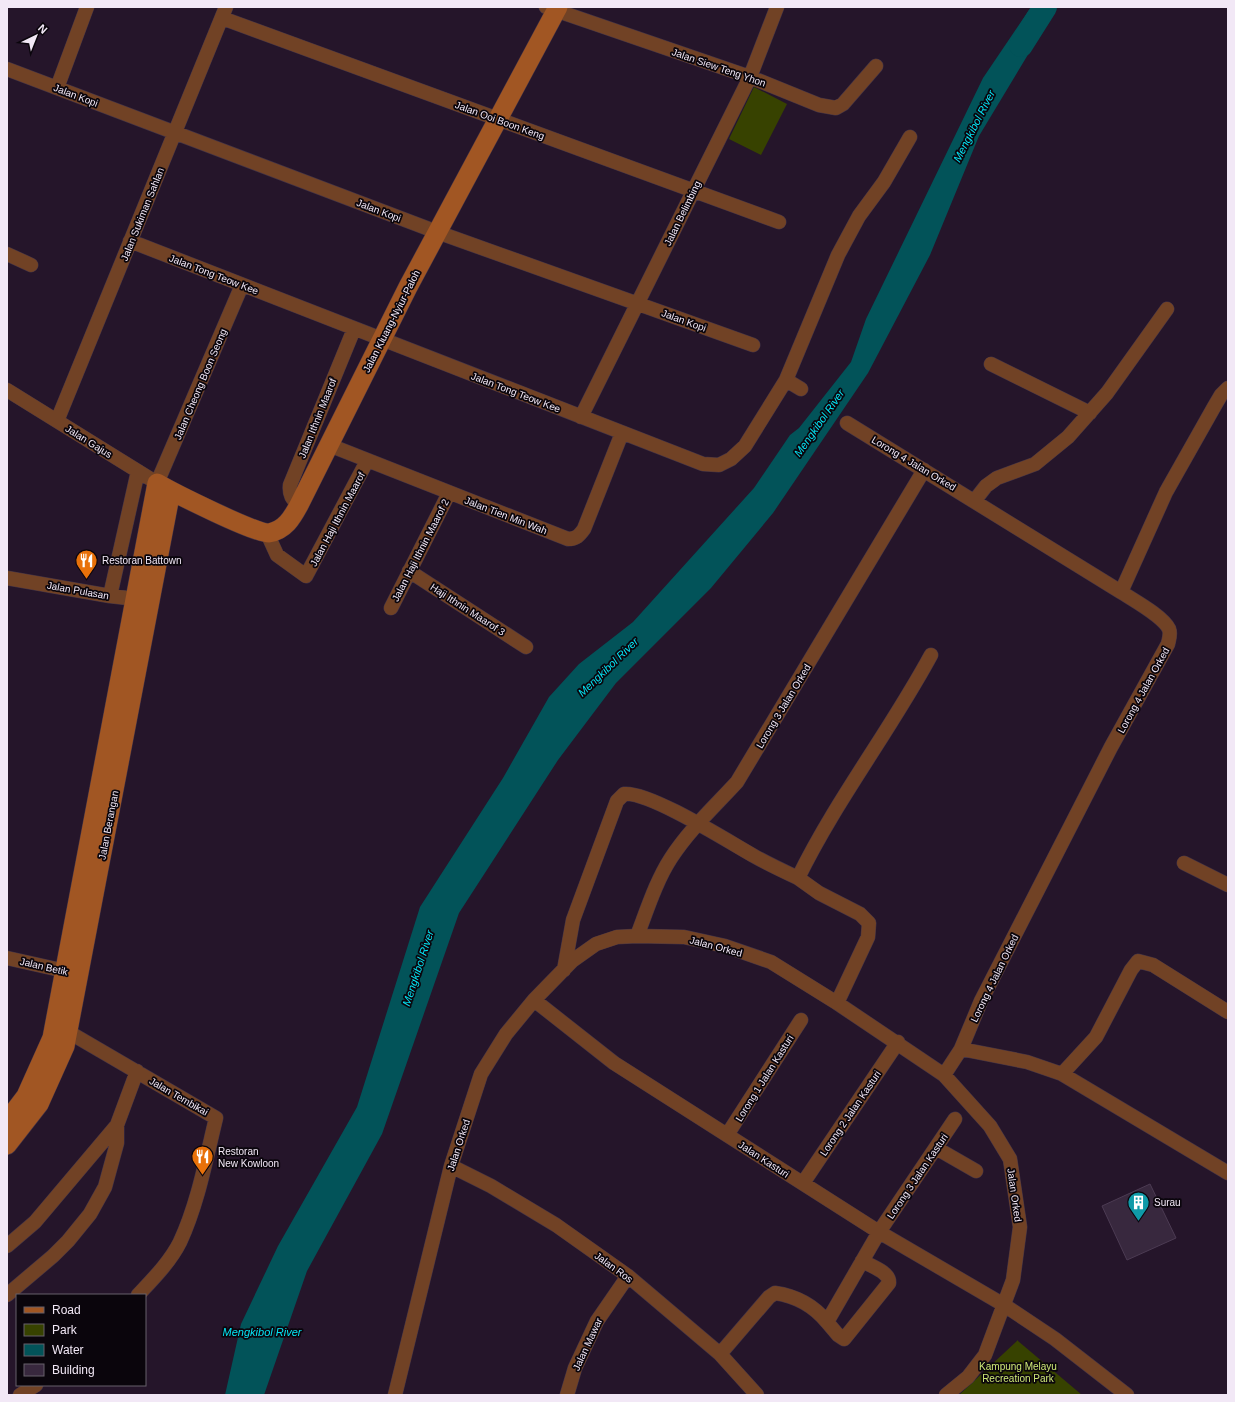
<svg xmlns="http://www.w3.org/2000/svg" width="1235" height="1402" viewBox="0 0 1235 1402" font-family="Arial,sans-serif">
	<rect width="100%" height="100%" fill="#25152a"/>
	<!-- green -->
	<path fill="#374200" d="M 754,87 L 787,104 L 761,155 L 729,139 Z
		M 1018,1340 L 1018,1341 L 1082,1395 L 959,1395 Z"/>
	<!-- water -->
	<path fill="#025359" d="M 1029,10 L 1047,23 L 979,136 L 930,255 L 868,373 L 773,513 L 711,588 L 616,683 L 558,760 L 459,913 L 382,1134 L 307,1271 L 264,1395 L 225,1395 L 241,1324 L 278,1246 L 357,1107 L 420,907 L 503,778 L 549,697 L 579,664 L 633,622 L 754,488 L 790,435 L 799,428 L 851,362 L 866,319 L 983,78 Z"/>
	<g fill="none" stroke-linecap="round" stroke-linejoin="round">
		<!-- river -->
		<path stroke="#025359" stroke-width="24" d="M 1021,45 L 1045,7"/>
	</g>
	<!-- building -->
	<path fill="#38283e" stroke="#4c3b53" d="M 1150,1184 L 1176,1238 L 1127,1260 L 1102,1206 Z"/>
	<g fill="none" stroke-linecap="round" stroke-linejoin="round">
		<defs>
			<path id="street" d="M 546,7 L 750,77 L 819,105 L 836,108 L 843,104 L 876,66
				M 222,18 L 779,222
				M 7,69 L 437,232 L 753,345
				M 57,88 L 87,7
				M 130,241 L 703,464 L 719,465 L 731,459 L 745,446 L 786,380 L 838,255 L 859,216 L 884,182 L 910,137
				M 7,254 L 31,265
				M 991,364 L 1090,413
				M 786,380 L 801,389
				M 7,390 L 157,483 L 242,285
				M 581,417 L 750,77 L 777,7
				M 57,421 L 226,7
				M 847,423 L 1121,592 C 1133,600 1163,616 1169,629 C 1171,634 1169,639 1168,644 L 1111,747 L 981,1001 L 961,1049 L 944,1075
				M 329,445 L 568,539 C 576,539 579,536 584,529 L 622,433
				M 975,500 L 986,486 L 997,478 L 1035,464 L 1068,437 L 1107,393 L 1167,309
				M 299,505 C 292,499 289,495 290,485 L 354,329
				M 267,533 L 277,555 L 306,576 L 367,461
				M 409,571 L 526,647
				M 7,578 L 110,596 L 145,600
				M 1121,592 L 1166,492 L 1214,407 L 1221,395 L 1228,388
				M 110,596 L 138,471
				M 391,608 L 449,493
				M 1184,863 L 1228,885
				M 637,936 C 647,910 656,881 671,858 C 689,830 715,806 737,782 L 924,470
				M 7,958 L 74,973
				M 564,970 L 573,920 L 617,801 L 624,794 C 649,791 729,842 754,856 C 768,864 783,871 798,878
				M 534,1000 L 614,1063 L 879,1232 L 1004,1305 L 1055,1339 L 1127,1395
				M 837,1003 L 868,937 L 869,923 L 860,914 L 819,893 L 798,878 C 836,800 890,731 931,655
				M 60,1027 L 216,1118 C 206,1159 198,1203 180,1242 C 170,1262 153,1279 138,1295
				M 961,1049 L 1027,1062 L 1062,1074 L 1228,1173
				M 1062,1074 L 1096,1037 L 1131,970 L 1138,961 L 1153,965 L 1228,1012
				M 727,1135 L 801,1020
				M 936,1148 L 976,1171
				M 451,1166 L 491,1186 L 556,1225 L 628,1276 L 720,1354 L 757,1395
				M 803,1183 L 898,1042
				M 7,1246 L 35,1222 L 117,1125
				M 7,1295 L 53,1256 L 68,1241 L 90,1214 L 105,1187 L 117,1143 L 117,1125 L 137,1071
				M 827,1322 L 838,1335 L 844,1339 L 889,1283 C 890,1272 871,1266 862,1261
				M 720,1354 L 769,1297 L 775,1293 C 796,1296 814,1306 827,1322 L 879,1232 L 955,1119
				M 20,1395 L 36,1385
				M 395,1395 L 451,1166 L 481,1074 L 506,1034 L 534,1000 L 572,961 L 596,944 L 617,937 L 637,936 L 684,937 L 725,946 L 771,962 L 837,1003 L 944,1075 L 990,1126 L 1010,1159 L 1020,1227 L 1013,1280 L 985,1355 L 968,1377 L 946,1395
				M 567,1395 L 575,1368 L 597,1321 L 628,1276"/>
			<path id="secondary" d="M 7,1121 L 26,1096 L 52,1038 L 157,483 C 172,492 258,535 269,533 C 285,530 292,518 299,505 L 408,287 L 558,7
				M 7,1145 L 39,1104 L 65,1046 L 171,491"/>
		</defs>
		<!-- street casing -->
		<use href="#street" stroke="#423347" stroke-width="15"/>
		<!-- secondary casing -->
		<use href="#secondary" stroke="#423347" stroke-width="20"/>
		<!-- street -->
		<use href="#street" stroke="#714225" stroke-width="14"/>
		<!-- secondary -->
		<use href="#secondary" stroke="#a15623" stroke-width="19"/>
	</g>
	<!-- icons -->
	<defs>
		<symbol id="restaurant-pin" viewBox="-11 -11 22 30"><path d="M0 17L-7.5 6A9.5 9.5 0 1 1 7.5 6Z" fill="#e8710a" stroke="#0a050c"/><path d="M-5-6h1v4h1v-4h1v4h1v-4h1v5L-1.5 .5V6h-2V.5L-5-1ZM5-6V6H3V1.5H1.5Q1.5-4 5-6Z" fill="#fff"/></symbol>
		<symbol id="building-pin" viewBox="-11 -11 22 30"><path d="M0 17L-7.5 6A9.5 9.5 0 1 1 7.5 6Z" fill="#0f9aa8" stroke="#0a050c"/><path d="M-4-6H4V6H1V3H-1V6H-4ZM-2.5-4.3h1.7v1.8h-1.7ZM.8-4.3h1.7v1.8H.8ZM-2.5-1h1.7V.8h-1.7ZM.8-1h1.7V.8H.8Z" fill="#fff"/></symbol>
	</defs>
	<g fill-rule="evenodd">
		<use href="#restaurant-pin" x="74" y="548" width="25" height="34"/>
		<use href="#restaurant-pin" x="190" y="1144" width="25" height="34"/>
		<use href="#building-pin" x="1126" y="1190" width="25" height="34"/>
	</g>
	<g text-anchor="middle" stroke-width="3.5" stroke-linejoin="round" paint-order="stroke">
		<!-- street labels -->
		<g font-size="10" fill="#f2e8f6" stroke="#0a050c">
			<text transform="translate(719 67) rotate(19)" y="4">Jalan Siew Teng Yhon</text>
			<text transform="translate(76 95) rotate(21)" y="4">Jalan Kopi</text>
			<text transform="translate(500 120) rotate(20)" y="4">Jalan Ooi Boon Keng</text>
			<text transform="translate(379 210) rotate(21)" y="4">Jalan Kopi</text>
			<text transform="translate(682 213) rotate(-64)" y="4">Jalan Belimbing</text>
			<text transform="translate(142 214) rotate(-68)" y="4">Jalan Sukiman Sahlan</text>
			<text transform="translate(214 274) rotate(21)" y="4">Jalan Tong Teow Kee</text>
			<text transform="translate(684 320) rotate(20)" y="4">Jalan Kopi</text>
			<text transform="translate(391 321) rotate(-63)" y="4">Jalan Kluang-Nyiur-Paloh</text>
			<text transform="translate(200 384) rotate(-67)" y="4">Jalan Cheong Boon Seong</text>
			<text transform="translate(516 392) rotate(21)" y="4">Jalan Tong Teow Kee</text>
			<text transform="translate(317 418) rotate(-68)" y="4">Jalan Ithnin Maarof</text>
			<text transform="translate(89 441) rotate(32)" y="4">Jalan Gajus</text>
			<text transform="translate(914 463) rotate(31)" y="4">Lorong 4 Jalan Orked</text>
			<text transform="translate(506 515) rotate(21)" y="4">Jalan Tien Min Wah</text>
			<text transform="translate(337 519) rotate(-62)" y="4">Jalan Haji Ithnin Maarof</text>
			<text transform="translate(420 550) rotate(-63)" y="4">Jalan Haji Ithnin Maarof 2</text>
			<text transform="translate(78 590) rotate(10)" y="4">Jalan Pulasan</text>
			<text transform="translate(468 609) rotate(33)" y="4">Haji Ithnin Maarof 3</text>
			<text transform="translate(1143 690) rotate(-61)" y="4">Lorong 4 Jalan Orked</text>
			<text transform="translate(783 706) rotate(-59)" y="4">Lorong 3 Jalan Orked</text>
			<text transform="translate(108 825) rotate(-79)" y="4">Jalan Berangan</text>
			<text transform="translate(716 946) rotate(15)" y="4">Jalan Orked</text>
			<text transform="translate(44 966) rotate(13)" y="4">Jalan Betik</text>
			<text transform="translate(994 978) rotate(-64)" y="4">Lorong 4 Jalan Orked</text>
			<text transform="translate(764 1078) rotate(-58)" y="4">Lorong 1 Jalan Kasturi</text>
			<text transform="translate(179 1096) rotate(30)" y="4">Jalan Tembikai</text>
			<text transform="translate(850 1113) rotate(-56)" y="4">Lorong 2 Jalan Kasturi</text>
			<text transform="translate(458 1145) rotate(-72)" y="4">Jalan Orked</text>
			<text transform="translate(764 1159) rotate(33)" y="4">Jalan Kasturi</text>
			<text transform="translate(917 1176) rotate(-56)" y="4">Lorong 3 Jalan Kasturi</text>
			<text transform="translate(1015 1195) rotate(82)" y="4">Jalan Orked</text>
			<text transform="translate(614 1267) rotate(36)" y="4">Jalan Ros</text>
			<text transform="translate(587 1344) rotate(-65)" y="4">Jalan Mawar</text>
		</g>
		<!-- poi labels -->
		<g font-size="10" fill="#f2e8f6" stroke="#0a050c" text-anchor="start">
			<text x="102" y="564">Restoran Battown</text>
			<text x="218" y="1155">Restoran<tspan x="218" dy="12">New Kowloon</tspan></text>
			<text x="1154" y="1206">Surau</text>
		</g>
		<!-- park labels -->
		<g font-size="10" fill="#cfe977" stroke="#0a050c">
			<text x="1018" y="1370">Kampung Melayu<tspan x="1018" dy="12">Recreation Park</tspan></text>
		</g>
		<!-- water labels -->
		<g font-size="11" font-style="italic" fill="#04e5f5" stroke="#0a050c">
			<text transform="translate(974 126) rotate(-63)" y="4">Mengkibol River</text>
			<text transform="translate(819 423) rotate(-55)" y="4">Mengkibol River</text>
			<text transform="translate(608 667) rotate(-44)" y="4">Mengkibol River</text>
			<text transform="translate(418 968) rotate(-72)" y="4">Mengkibol River</text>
			<text x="262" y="1336">Mengkibol River</text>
		</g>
	</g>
	<!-- border -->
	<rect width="1235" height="1402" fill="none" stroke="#f2e8f6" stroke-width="16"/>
	<!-- legend -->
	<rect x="16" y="1294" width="130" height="92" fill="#0a050c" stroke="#67606a"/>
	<rect x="24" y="1307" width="20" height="6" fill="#a15623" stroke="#67606a"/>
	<text x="52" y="1314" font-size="12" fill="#f2e8f6">Road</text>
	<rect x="24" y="1324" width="20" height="12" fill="#374200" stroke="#67606a"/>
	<text x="52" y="1334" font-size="12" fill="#f2e8f6">Park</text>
	<rect x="24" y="1344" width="20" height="12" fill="#025359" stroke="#67606a"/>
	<text x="52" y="1354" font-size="12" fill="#f2e8f6">Water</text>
	<rect x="24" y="1364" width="20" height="12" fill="#38283e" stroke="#67606a"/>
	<text x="52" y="1374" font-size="12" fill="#f2e8f6">Building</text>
	<!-- north arrow -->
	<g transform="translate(36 36) rotate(43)" stroke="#0a050c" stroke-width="3" paint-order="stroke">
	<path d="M0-3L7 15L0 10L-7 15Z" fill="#f2e8f6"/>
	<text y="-6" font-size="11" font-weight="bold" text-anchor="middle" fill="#f2e8f6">N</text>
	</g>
</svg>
